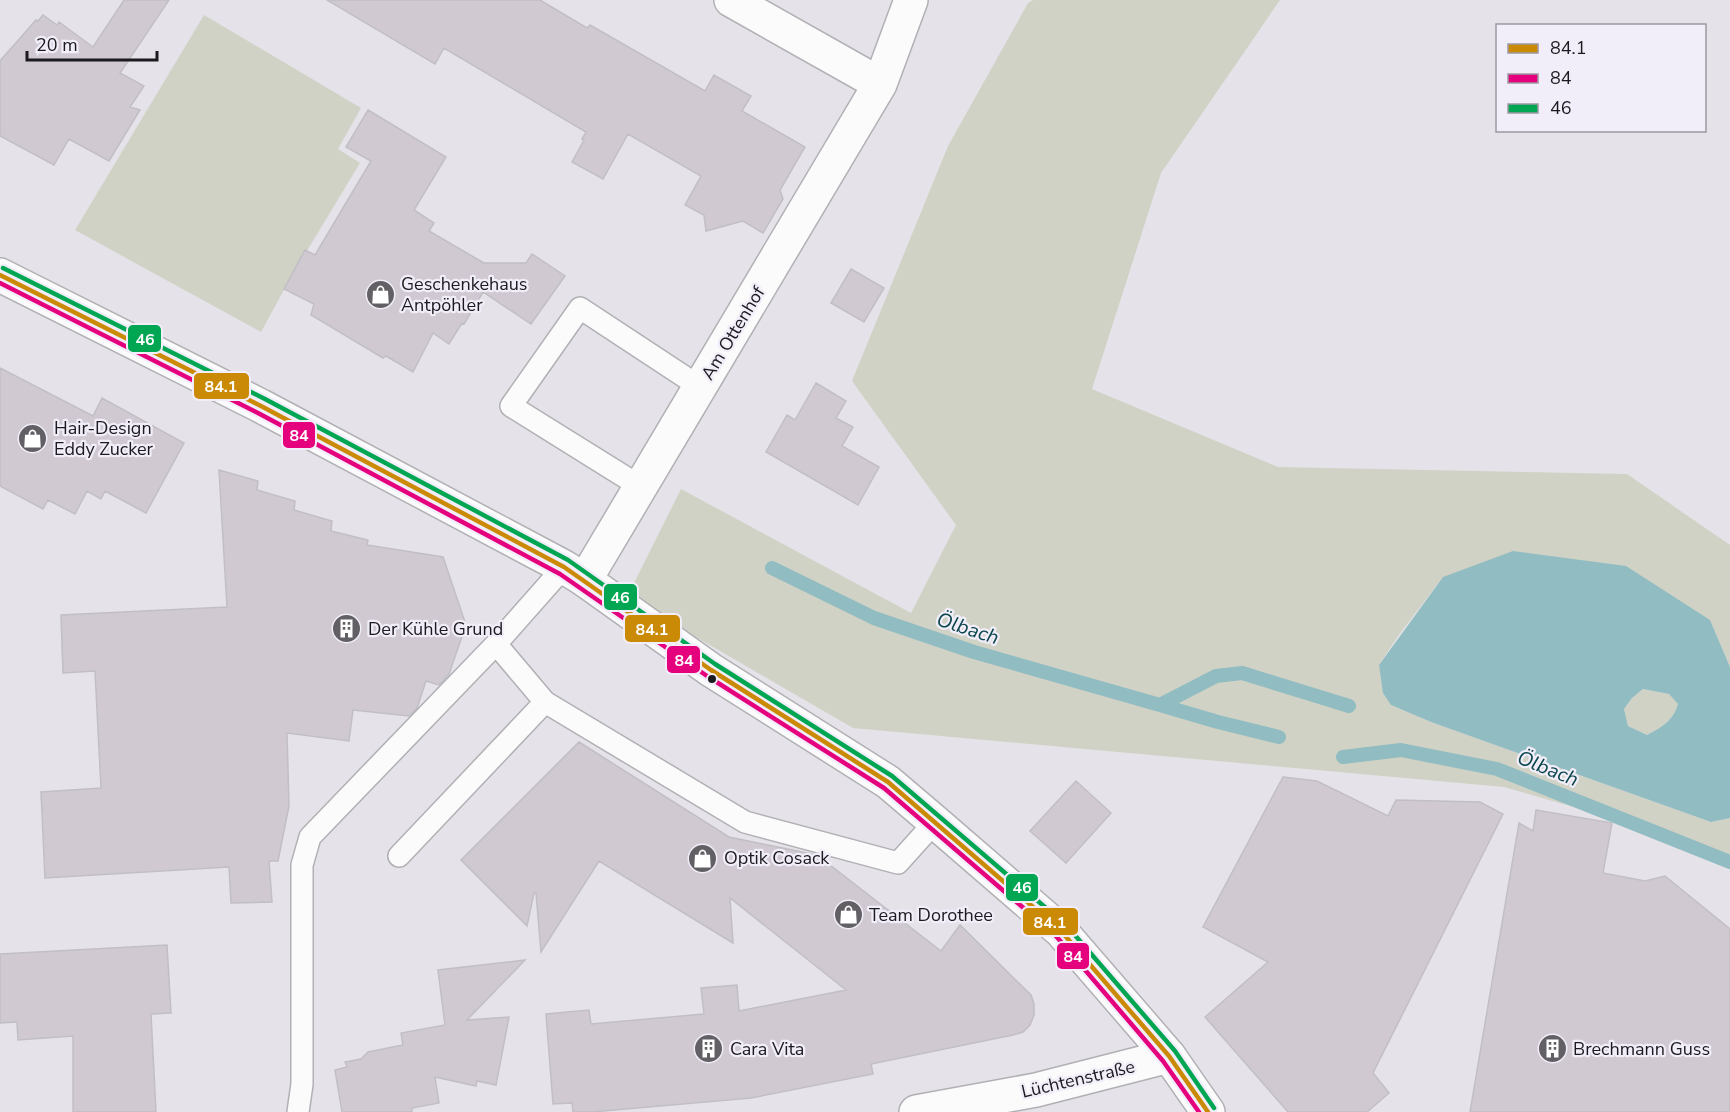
<svg xmlns="http://www.w3.org/2000/svg" width="1730" height="1112" viewBox="0 0 1730 1112" font-family="'Nunito Sans',sans-serif">
	<rect width="100%" height="100%" fill="#e5e3e9"/>
	<!-- green -->
	<path fill="#d0d2c5" d="M 1033,0 L 1280,0 L 1161,173 L 1092,389 L 1278,467 L 1627,474 L 1730,545 L 1730,667 L 1710,620 L 1443,577 L 1398,636 L 1379,665 L 1391,705 L 1431,722 L 1711,822 L 1730,818 L 1730,857 L 1622,821 L 1504,787 L 853,728 L 627,597 L 681,489 L 911,613 L 956,525 L 852,381 L 948,146 L 1028,3 Z
		M 204,15 L 361,108 L 338,149 L 360,163 L 290,279 L 261,332 L 75,230 Z
		M 1643,689 L 1669,694 L 1678,704 C 1673,721 1662,727 1647,735 L 1628,726 L 1624,709 L 1632,698 Z"/>
	<!-- water -->
	<path fill="#90bcc2" fill-rule="evenodd" d="M 1513,551 L 1626,566 L 1710,620 L 1730,667 L 1730,818 L 1711,822 L 1431,722 L 1391,705 L 1383,693 L 1379,665 L 1443,577 ZM 1643,689 L 1669,694 L 1678,704 C 1673,721 1662,727 1647,735 L 1628,726 L 1624,709 L 1632,698 Z"/>
	<g fill="none" stroke-linecap="round" stroke-linejoin="round">
		<!-- stream -->
		<path stroke="#90bcc2" stroke-width="14" d="M 772,568 L 874,618 L 974,652 L 1160,705 L 1216,676 L 1242,673 L 1349,706
			M 1160,705 L 1218,722 L 1279,737
			M 1343,757 L 1401,750 L 1497,769 L 1730,862"/>
	</g>
	<!-- building -->
	<path fill="#d0c9d2" stroke="#c1bfc4" stroke-width="1.5" d="M 124,0 L 169,0 L 120,73 L 144,86 L 130,107 L 140,110 L 109,161 L 69,139 L 54,165 L 0,136 L 0,61 L 36,20 L 38,21 L 43,15 L 57,25 L 59,22 L 93,47 Z
		M 327,0 L 540,0 L 587,28 L 590,25 L 705,91 L 714,75 L 751,96 L 742,111 L 805,147 L 780,190 L 783,199 L 763,233 L 743,221 L 706,231 L 704,215 L 685,205 L 701,176 L 628,134 L 603,179 L 572,162 L 584,140 L 582,139 L 586,132 L 444,48 L 435,64 Z
		M 368,110 L 446,157 L 414,210 L 434,223 L 429,231 L 484,263 L 526,263 L 532,254 L 565,276 L 531,324 L 483,292 L 464,324 L 462,323 L 449,344 L 433,333 L 413,372 L 386,356 L 383,358 L 311,315 L 314,304 L 284,289 L 305,250 L 315,255 L 371,161 L 346,147 Z
		M 851,269 L 884,288 L 864,322 L 831,303 Z
		M 0,368 L 93,416 L 102,398 L 184,443 L 146,513 L 105,491 L 101,499 L 87,491 L 75,514 L 48,500 L 43,509 L 0,486 Z
		M 816,383 L 846,401 L 836,418 L 853,427 L 842,446 L 879,467 L 858,505 L 766,452 L 787,415 L 795,420 Z
		M 219,470 L 258,481 L 257,490 L 295,501 L 294,510 L 332,521 L 331,531 L 368,540 L 367,545 L 443,557 L 466,625 L 449,674 L 439,685 L 426,681 L 417,708 L 409,716 L 353,710 L 349,741 L 287,733 L 289,806 L 278,861 L 269,861 L 272,902 L 231,903 L 229,867 L 45,878 L 41,792 L 101,788 L 95,671 L 63,673 L 61,615 L 227,607 Z
		M 579,742 L 729,837 L 817,855 L 941,951 L 960,925 L 1031,995 L 1034,1004 L 1034,1015 L 1030,1025 L 1023,1032 L 1013,1035 L 871,1064 L 873,1074 L 751,1098 L 592,1112 L 573,1112 L 572,1103 L 553,1104 L 546,1014 L 589,1010 L 591,1024 L 704,1014 L 701,988 L 737,985 L 739,1011 L 846,990 L 730,898 L 733,943 L 599,861 L 541,952 L 536,893 L 534,893 L 527,926 L 461,860 Z
		M 1283,777 L 1317,781 L 1388,816 L 1396,800 L 1480,802 L 1503,814 L 1373,1073 L 1389,1093 L 1367,1112 L 1288,1112 L 1205,1017 L 1268,962 L 1203,927 Z
		M 1076,781 L 1111,813 L 1066,863 L 1030,831 Z
		M 1536,810 L 1612,823 L 1603,873 L 1645,881 L 1665,876 L 1730,929 L 1730,1112 L 1470,1112 L 1519,823 L 1533,831 Z
		M 167,945 L 171,1013 L 151,1014 L 156,1112 L 73,1112 L 73,1036 L 18,1040 L 17,1022 L 0,1023 L 0,954 Z
		M 525,960 L 467,1020 L 509,1017 L 496,1085 L 477,1081 L 476,1086 L 435,1077 L 439,1103 L 412,1108 L 412,1112 L 342,1112 L 335,1070 L 347,1067 L 345,1062 L 361,1059 L 368,1052 L 403,1045 L 401,1033 L 445,1025 L 438,970 Z"/>
	<g fill="none" stroke-linecap="round" stroke-linejoin="round">
		<defs>
			<path id="service" d="M 641,487 L 511,406 L 580,308 L 700,387
				M 496,644 L 545,702
				M 399,856 L 545,702 L 745,822 L 898,863 L 935,822
				M 298,1112 L 302,1084 L 302,865 L 310,837 L 496,644 L 564,567"/>
			<path id="minor" d="M 731,0 L 880,84
				M 585,580 L 880,84 L 911,0
				M 916,1112 L 1036,1090 L 1169,1056"/>
			<path id="secondary" d="M 0,275 L 261,406 L 564,567 L 585,580 L 711,670 L 888,782 L 935,822 L 1061,931 L 1169,1056 L 1208,1112"/>
		</defs>
		<!-- service casing -->
		<use href="#service" stroke="#b1b0b4" stroke-width="24"/>
		<!-- minor casing -->
		<use href="#minor" stroke="#b1b0b4" stroke-width="36"/>
		<!-- secondary casing -->
		<use href="#secondary" stroke="#b1b0b4" stroke-width="36"/>
		<!-- service -->
		<use href="#service" stroke="#fbfbfc" stroke-width="21"/>
		<!-- minor -->
		<use href="#minor" stroke="#fbfbfc" stroke-width="33"/>
		<!-- secondary -->
		<use href="#secondary" stroke="#fbfbfc" stroke-width="33"/>
		<defs>
			<path id="bus-1" d="M 0,275 L 261,406 L 564,567 L 711,670 L 888,782 L 1061,931 L 1169,1056 L 1208,1112"/>
			<path id="bus-2" d="M 0,283 L 258,413 L 560,574 L 707,676 L 884,788 L 1056,936 L 1163,1061 L 1199,1112"/>
			<path id="bus-3" d="M 3,268 L 265,399 L 568,560 L 715,664 L 892,776 L 1067,926 L 1175,1051 L 1214,1108"/>
		</defs>
		<!-- bus-1 casing -->
		<use href="#bus-1" stroke="#f1edf9" stroke-width="9"/>
		<!-- bus-2 casing -->
		<use href="#bus-2" stroke="#f1edf9" stroke-width="9"/>
		<!-- bus-3 casing -->
		<use href="#bus-3" stroke="#f1edf9" stroke-width="9"/>
		<!-- bus-1 -->
		<use href="#bus-1" stroke="#cb8a06" stroke-width="4.5"/>
		<!-- bus-2 -->
		<use href="#bus-2" stroke="#e5007d" stroke-width="4.5"/>
		<!-- bus-3 -->
		<use href="#bus-3" stroke="#00a651" stroke-width="4.5"/>
	</g>
	<!-- icons -->
	<defs>
		<symbol id="shop-disc" viewBox="-11 -11 22 22"><circle r="9.5" fill="#626065" stroke="#f1edf9"/><path d="M-5-2.5h2.3a2.7 3.5 0 0 1 5.4 0H5L5.5 6h-11ZM-1.5-2.5h3a1.5 2.3 0 0 0-3 0Z" fill="#fff"/></symbol>
		<symbol id="building-disc" viewBox="-11 -11 22 22"><circle r="9.5" fill="#626065" stroke="#f1edf9"/><path d="M-4-6H4V6H1V3H-1V6H-4ZM-2.5-4.3h1.7v1.8h-1.7ZM.8-4.3h1.7v1.8H.8ZM-2.5-1h1.7V.8h-1.7ZM.8-1h1.7V.8H.8Z" fill="#fff"/></symbol>
	</defs>
	<g fill-rule="evenodd">
		<use href="#shop-disc" x="364" y="278" width="33" height="33"/>
		<use href="#shop-disc" x="16" y="422" width="33" height="33"/>
		<use href="#building-disc" x="330" y="612" width="33" height="33"/>
		<use href="#shop-disc" x="686" y="842" width="33" height="33"/>
		<use href="#shop-disc" x="832" y="898" width="33" height="33"/>
		<use href="#building-disc" x="692" y="1032" width="33" height="33"/>
		<use href="#building-disc" x="1536" y="1032" width="33" height="33"/>
	</g>
	<!-- markers -->
	<circle fill="#1c1a1e" stroke="#f1edf9" stroke-width="2" cx="712" cy="679" r="5"/>
	<g text-anchor="middle" stroke-width="4.5" stroke-linejoin="round" paint-order="stroke">
		<!-- poi labels -->
		<g font-size="18" fill="#1c1a1e" stroke="#f1edf9" text-anchor="start">
			<text x="401" y="290">Geschenkehaus<tspan x="401" dy="21">Antpöhler</tspan></text>
			<text x="54" y="434">Hair-Design<tspan x="54" dy="21">Eddy Zucker</tspan></text>
			<text x="368" y="635">Der Kühle Grund</text>
			<text x="724" y="864">Optik Cosack</text>
			<text x="869" y="921">Team Dorothee</text>
			<text x="730" y="1055">Cara Vita</text>
			<text x="1573" y="1055">Brechmann Guss</text>
		</g>
		<!-- street labels -->
		<g font-size="18" fill="#1c1a1e" stroke="#f1edf9">
			<text transform="translate(733 333) rotate(-59)" y="6">Am Ottenhof</text>
			<text transform="translate(1078 1079) rotate(-13)" y="6">Lüchtenstraße</text>
		</g>
		<!-- water labels -->
		<g font-size="20" font-style="italic" fill="#0b464c" stroke="#f1edf9">
			<text transform="translate(968 628) rotate(18)" y="7">Ölbach</text>
			<text transform="translate(1548 768) rotate(22)" y="7">Ölbach</text>
		</g>
	</g>
	<g stroke="#f1edf9" stroke-width="2">
		<rect x="127" y="324" width="35" height="29" rx="6" fill="#00a651"/>
		<rect x="193" y="372" width="57" height="28" rx="6" fill="#cb8a06"/>
		<rect x="282" y="421" width="34" height="28" rx="6" fill="#e5007d"/>
		<rect x="603" y="583" width="35" height="28" rx="6" fill="#00a651"/>
		<rect x="624" y="614" width="57" height="29" rx="6" fill="#cb8a06"/>
		<rect x="666" y="645" width="35" height="29" rx="6" fill="#e5007d"/>
		<rect x="1005" y="873" width="34" height="29" rx="6" fill="#00a651"/>
		<rect x="1022" y="907" width="57" height="29" rx="6" fill="#cb8a06"/>
		<rect x="1056" y="942" width="34" height="28" rx="6" fill="#e5007d"/>
	</g>
	<g font-size="16" text-anchor="middle" font-weight="bold" fill="#fff">
		<text x="145" y="345">46</text>
		<text x="221" y="392">84.1</text>
		<text x="299" y="441">84</text>
		<text x="620" y="603">46</text>
		<text x="652" y="635">84.1</text>
		<text x="684" y="666">84</text>
		<text x="1022" y="893">46</text>
		<text x="1050" y="928">84.1</text>
		<text x="1073" y="962">84</text>
	</g>
	<!-- legend -->
	<rect x="1496" y="24" width="210" height="108" fill="#f1edf9" stroke="#9c99a1" stroke-width="1.5"/>
	<rect x="1508" y="44" width="30" height="9" fill="#cb8a06" stroke="#9c99a1" stroke-width="1.5"/>
	<text x="1550" y="54" font-size="18" fill="#1c1a1e">84.1</text>
	<rect x="1508" y="74" width="30" height="9" fill="#e5007d" stroke="#9c99a1" stroke-width="1.5"/>
	<text x="1550" y="84" font-size="18" fill="#1c1a1e">84</text>
	<rect x="1508" y="104" width="30" height="9" fill="#00a651" stroke="#9c99a1" stroke-width="1.5"/>
	<text x="1550" y="114" font-size="18" fill="#1c1a1e">46</text>
	<!-- scale -->
	<path d="M27 51v9h130v-9" fill="none" stroke="#1c1a1e" stroke-width="3"/>
	<text x="36" y="51" font-size="18" fill="#1c1a1e" stroke="#f1edf9" stroke-width="4.5" paint-order="stroke">20 m</text>
</svg>
